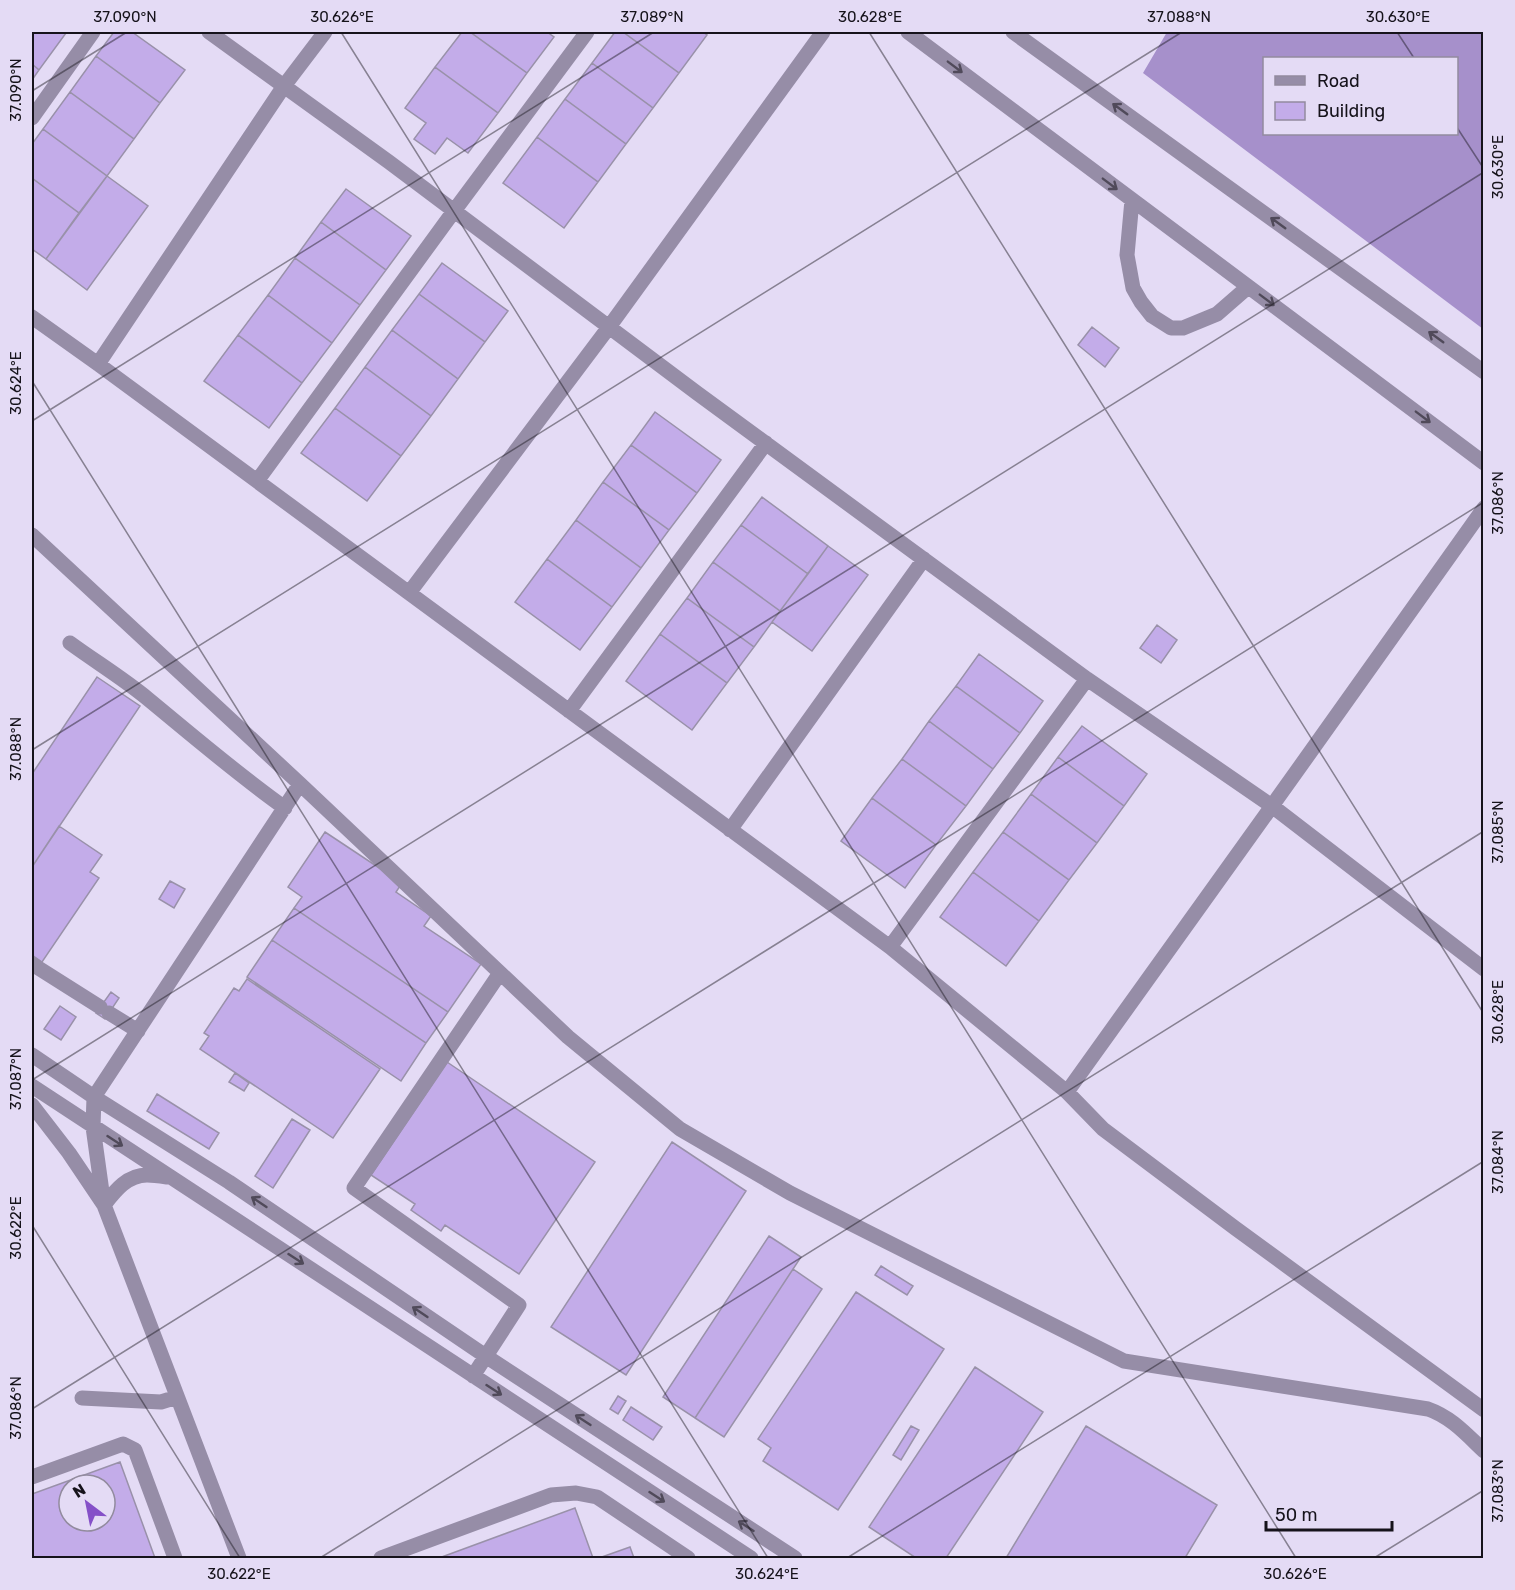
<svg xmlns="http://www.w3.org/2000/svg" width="1515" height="1590" viewBox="0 0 1515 1590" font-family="Rubik,sans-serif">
	<rect width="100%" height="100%" fill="#e4dbf5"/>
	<!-- forest -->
	<path fill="#a690cb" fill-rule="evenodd" d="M 1167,32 L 1483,32 L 1483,329 L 1143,73 ZM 1264,58 L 1456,58 L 1456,134 L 1264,134 Z"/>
	<!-- building -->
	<path fill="#c3ace9" stroke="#9991a9" stroke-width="1.5" fill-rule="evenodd" d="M 32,32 L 64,32 L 66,33 L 39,70 L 32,64 Z
		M 114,32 L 132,32 L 185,70 L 160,103 L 96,56 Z
		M 462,32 L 470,32 L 527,73 L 498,113 L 435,67 Z
		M 470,32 L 547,32 L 554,37 L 527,73 Z
		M 615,32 L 623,32 L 679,73 L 653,108 L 592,63 Z
		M 623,32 L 703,32 L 707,35 L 679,73 Z
		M 96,56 L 160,103 L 134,139 L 70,92 Z
		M 592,63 L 653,108 L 626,144 L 565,99 Z
		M 32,64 L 39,70 L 32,80 Z
		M 435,67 L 498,113 L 468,153 L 447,138 L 435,154 L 414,139 L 426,123 L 405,108 Z
		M 70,92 L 134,139 L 107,176 L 43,129 Z
		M 565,99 L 626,144 L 598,182 L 537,137 Z
		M 43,129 L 107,176 L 79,213 L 32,178 L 32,144 Z
		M 537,137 L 598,182 L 564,228 L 503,183 Z
		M 107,176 L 148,206 L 87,290 L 46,259 Z
		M 32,178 L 79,213 L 46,259 L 32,249 Z
		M 346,189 L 411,236 L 386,270 L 321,222 Z
		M 321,222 L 386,270 L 360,305 L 295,258 Z
		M 295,258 L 360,305 L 332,343 L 268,295 Z
		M 442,263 L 508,311 L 485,342 L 419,294 Z
		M 419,294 L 485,342 L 458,379 L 392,330 Z
		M 268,295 L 332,343 L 302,383 L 238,335 Z
		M 1092,327 L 1119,348 L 1105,367 L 1078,345 Z
		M 392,330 L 458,379 L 431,416 L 365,367 Z
		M 238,335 L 302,383 L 269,428 L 204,381 Z
		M 365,367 L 431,416 L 401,456 L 335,408 Z
		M 335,408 L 401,456 L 367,501 L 301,453 Z
		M 655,412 L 721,460 L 697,493 L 631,445 Z
		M 631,445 L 697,493 L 669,530 L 603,482 Z
		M 603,482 L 669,530 L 641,568 L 576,520 Z
		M 762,497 L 828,546 L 808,574 L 741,525 Z
		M 576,520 L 641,568 L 612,607 L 547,559 Z
		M 741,525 L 808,574 L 780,611 L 713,562 Z
		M 828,546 L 868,575 L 812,651 L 772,622 Z
		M 547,559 L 612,607 L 580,650 L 515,602 Z
		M 713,562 L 780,611 L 754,647 L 687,598 Z
		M 687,598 L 754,647 L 727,683 L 660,634 Z
		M 1157,625 L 1177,640 L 1161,663 L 1140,648 Z
		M 660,634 L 727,683 L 692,730 L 626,681 Z
		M 979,654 L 1043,701 L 1020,733 L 956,686 Z
		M 97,677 L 140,706 L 32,867 L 32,774 Z
		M 956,686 L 1020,733 L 993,769 L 929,721 Z
		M 929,721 L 993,769 L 966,806 L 902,759 Z
		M 1082,726 L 1147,774 L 1124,806 L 1058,757 Z
		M 1058,757 L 1124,806 L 1097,843 L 1031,794 Z
		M 902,759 L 966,806 L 936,845 L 872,798 Z
		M 1031,794 L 1097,843 L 1069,880 L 1003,832 Z
		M 872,798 L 936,845 L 905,888 L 841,841 Z
		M 59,826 L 102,855 L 90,872 L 99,878 L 42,962 L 32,955 L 32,867 Z
		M 325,832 L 402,883 L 396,892 L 431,916 L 424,926 L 481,964 L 448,1012 L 294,908 L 302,897 L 288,887 Z
		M 1003,832 L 1069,880 L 1039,921 L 973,872 Z
		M 973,872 L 1039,921 L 1006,966 L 940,917 Z
		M 170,881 L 185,889 L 174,908 L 159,899 Z
		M 294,908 L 448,1012 L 426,1043 L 272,940 Z
		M 272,940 L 426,1043 L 401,1081 L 247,977 Z
		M 247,979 L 380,1069 L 333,1138 L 200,1049 L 209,1036 L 204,1033 L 234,988 L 239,991 Z
		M 111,992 L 119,998 L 105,1019 L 96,1013 Z
		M 60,1006 L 76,1017 L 61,1040 L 44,1029 Z
		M 447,1062 L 595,1162 L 519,1274 L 445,1225 L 441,1231 L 411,1210 L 415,1204 L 371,1175 Z
		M 235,1073 L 249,1083 L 244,1091 L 229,1082 Z
		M 157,1094 L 219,1133 L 209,1149 L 147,1111 Z
		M 292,1119 L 310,1130 L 273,1188 L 255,1176 Z
		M 672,1142 L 746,1191 L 626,1375 L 551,1327 Z
		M 769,1236 L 801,1257 L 695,1418 L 663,1397 Z
		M 881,1266 L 913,1286 L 907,1295 L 875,1275 Z
		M 793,1269 L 822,1289 L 724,1437 L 695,1418 Z
		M 856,1292 L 944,1349 L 838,1510 L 763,1461 L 771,1448 L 758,1439 Z
		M 975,1367 L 1043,1412 L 946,1558 L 916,1558 L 869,1527 Z
		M 618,1396 L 626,1401 L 618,1414 L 610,1409 Z
		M 631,1407 L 662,1427 L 653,1440 L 623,1420 Z
		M 911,1426 L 919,1430 L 901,1460 L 893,1455 Z
		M 1086,1426 L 1217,1505 L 1185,1558 L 1006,1558 Z
		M 120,1462 L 155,1558 L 32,1558 L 32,1494 ZM 69,1485 L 105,1485 L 105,1521 L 69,1521 Z
		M 575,1508 L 593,1558 L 439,1558 Z
		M 630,1547 L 634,1558 L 599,1558 Z"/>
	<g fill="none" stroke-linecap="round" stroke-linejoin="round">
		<!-- minor -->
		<path stroke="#968da7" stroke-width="15" d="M 209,32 L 389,162 L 697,393 L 1087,679 L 1272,806 L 1484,969
			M 908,32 L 1484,463
			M 1013,32 L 1484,372
			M 32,118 L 93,32
			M 1132,200 L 1127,255 L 1133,288 L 1141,302 L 1152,316 L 1171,328 L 1183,328 L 1217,314 L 1248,287
			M 32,317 L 98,364 L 890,947 L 1067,1092 L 1103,1129 L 1235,1228 L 1484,1410
			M 98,364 L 284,86 L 325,32
			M 257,481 L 454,211 L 587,32
			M 32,535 L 300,784 L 568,1037 L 680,1129 L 790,1193 L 1124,1361 L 1428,1409 C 1451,1417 1466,1434 1484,1451
			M 409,593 L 609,327 L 823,32
			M 70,643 C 96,662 124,679 148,699 C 193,736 237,774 285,808
			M 569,711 L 766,443
			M 730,830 L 924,559
			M 890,947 L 1087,679
			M 32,964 L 100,1007
			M 109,1013 L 138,1031
			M 32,1055 L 94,1097 L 229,1182 L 487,1357 L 795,1558
			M 32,1086 L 751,1558
			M 1067,1092 L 1272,806 L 1484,508
			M 32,1105 L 69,1153 L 104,1205 L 239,1558
			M 103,1199 L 93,1127 L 94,1097 L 300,784
			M 104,1205 C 115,1191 127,1175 147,1175 C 153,1175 160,1176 167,1177
			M 473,1376 L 519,1305 L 354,1188 L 500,973
			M 82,1398 L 161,1402 L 177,1397
			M 32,1477 L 123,1444 L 135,1450 L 175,1558
			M 381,1558 L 551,1495 L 576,1493 L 597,1497 L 688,1558"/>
	</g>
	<!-- one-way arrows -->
	<defs><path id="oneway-shaft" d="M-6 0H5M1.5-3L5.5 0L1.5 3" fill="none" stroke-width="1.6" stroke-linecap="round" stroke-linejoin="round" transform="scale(1.5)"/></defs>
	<g stroke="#504a5a">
		<use href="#oneway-shaft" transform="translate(955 67) rotate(37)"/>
		<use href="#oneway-shaft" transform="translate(1120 109) rotate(-144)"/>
		<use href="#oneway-shaft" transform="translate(1110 184) rotate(37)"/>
		<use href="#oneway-shaft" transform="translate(1278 223) rotate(-144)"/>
		<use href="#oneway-shaft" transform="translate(1267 300) rotate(37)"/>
		<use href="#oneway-shaft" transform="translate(1436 337) rotate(-144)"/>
		<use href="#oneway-shaft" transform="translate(1423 417) rotate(37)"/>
		<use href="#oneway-shaft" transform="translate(115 1141) rotate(33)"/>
		<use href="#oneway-shaft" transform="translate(259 1202) rotate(-146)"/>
		<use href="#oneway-shaft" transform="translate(296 1259) rotate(33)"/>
		<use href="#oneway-shaft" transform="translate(420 1312) rotate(-146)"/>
		<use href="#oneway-shaft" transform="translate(494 1390) rotate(33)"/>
		<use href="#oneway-shaft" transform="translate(583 1420) rotate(-147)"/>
		<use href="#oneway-shaft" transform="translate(657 1497) rotate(33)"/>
		<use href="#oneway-shaft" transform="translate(746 1526) rotate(-147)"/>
	</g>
	<!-- ticks -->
	<path fill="none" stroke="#16131b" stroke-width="1.5" stroke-opacity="0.45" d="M 341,32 L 1296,1558M 869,32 L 1484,1014M 1397,32 L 1414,58M 32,91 L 127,32M 1456,126 L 1484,169M 32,381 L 768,1558M 32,421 L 654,32M 32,750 L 1182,32M 32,1080 L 1484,172M 32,1225 L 240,1558M 32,1409 L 1484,502M 320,1558 L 1484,831M 847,1558 L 1484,1161M 1374,1558 L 1484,1490"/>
	<!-- border -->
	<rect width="1515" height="1590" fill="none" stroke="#e4dbf5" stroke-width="66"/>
	<!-- legend -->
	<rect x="1263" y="57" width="195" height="78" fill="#e4dbf5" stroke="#928b9e" stroke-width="1.5"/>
	<rect x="1275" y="76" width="30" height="9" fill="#968da7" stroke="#928b9e" stroke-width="1.5"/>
	<text x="1317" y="87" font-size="18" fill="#16131b">Road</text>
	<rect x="1275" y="102" width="30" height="18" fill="#c3ace9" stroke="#928b9e" stroke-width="1.5"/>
	<text x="1317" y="117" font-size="18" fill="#16131b">Building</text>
	<!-- north arrow -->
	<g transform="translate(87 1503) rotate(328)"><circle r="28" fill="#e4dbf5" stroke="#928b9e" stroke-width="1.5"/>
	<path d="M0-4.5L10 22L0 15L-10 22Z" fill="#8550c8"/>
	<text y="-9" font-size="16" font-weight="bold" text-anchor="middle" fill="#16131b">N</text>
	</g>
	<!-- scale -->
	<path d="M1266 1521v9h126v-9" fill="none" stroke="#16131b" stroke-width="3"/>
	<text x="1275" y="1521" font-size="18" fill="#16131b" stroke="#e4dbf5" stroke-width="4.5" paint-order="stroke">50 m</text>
	<rect x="33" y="33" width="1449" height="1524" fill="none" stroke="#16131b" stroke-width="2"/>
	<g font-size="15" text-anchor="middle" fill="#16131b">
		<text x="125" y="22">37.090°N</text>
		<text x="342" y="22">30.626°E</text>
		<text x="652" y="22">37.089°N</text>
		<text x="870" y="22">30.628°E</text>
		<text x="1179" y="22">37.088°N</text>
		<text x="1398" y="22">30.630°E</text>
		<text transform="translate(16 90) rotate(-90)" y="5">37.090°N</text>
		<text transform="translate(1498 167) rotate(-90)" y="5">30.630°E</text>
		<text transform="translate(16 383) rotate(-90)" y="5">30.624°E</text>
		<text transform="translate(1498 503) rotate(-90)" y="5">37.086°N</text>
		<text transform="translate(16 749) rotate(-90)" y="5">37.088°N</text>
		<text transform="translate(1498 832) rotate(-90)" y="5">37.085°N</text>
		<text transform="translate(1498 1012) rotate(-90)" y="5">30.628°E</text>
		<text transform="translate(16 1079) rotate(-90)" y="5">37.087°N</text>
		<text transform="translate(1498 1162) rotate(-90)" y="5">37.084°N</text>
		<text transform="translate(16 1228) rotate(-90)" y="5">30.622°E</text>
		<text transform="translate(16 1408) rotate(-90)" y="5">37.086°N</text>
		<text transform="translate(1498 1491) rotate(-90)" y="5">37.083°N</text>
		<text x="239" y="1579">30.622°E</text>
		<text x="767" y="1579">30.624°E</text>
		<text x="1295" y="1579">30.626°E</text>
	</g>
</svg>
